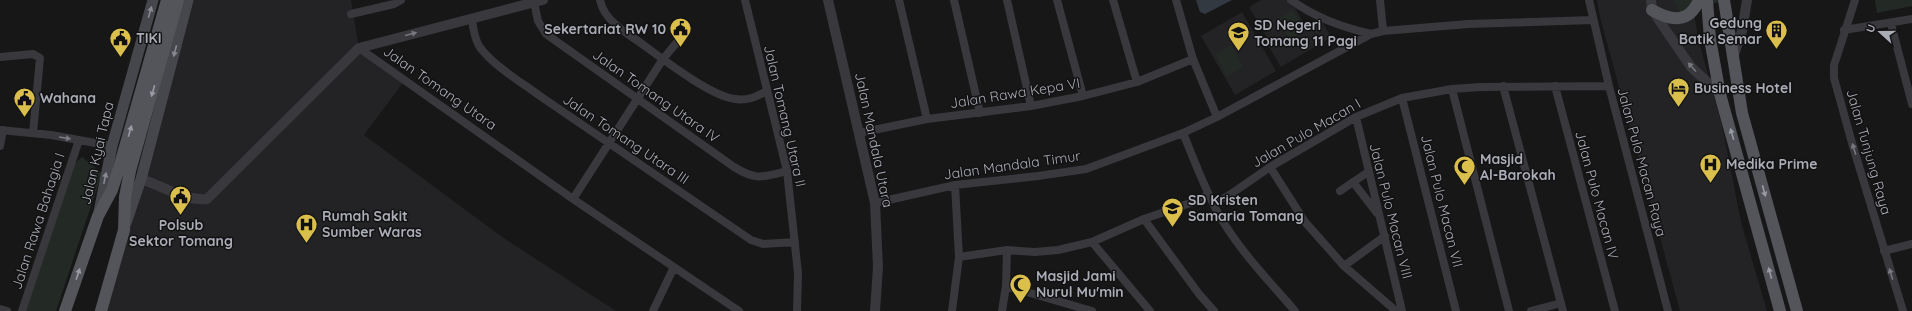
<svg xmlns="http://www.w3.org/2000/svg" width="1912" height="311" viewBox="0 0 1912 311" font-family="Quicksand,sans-serif">
	<rect width="100%" height="100%" fill="#171718"/>
	<!-- built -->
	<path fill="#232325" d="M 193,0 L 351,0 L 359,48 L 405,80 L 364,135 L 505,239 L 616,311 L 106,311 Z
		M 1261,0 L 1286,0 L 1295,8 L 1307,29 L 1322,21 L 1331,37 L 1281,67 L 1264,39 L 1267,37 L 1249,7 Z
		M 1597,0 L 1692,0 L 1698,38 L 1722,125 L 1741,222 L 1767,311 L 1680,311 L 1600,17 Z
		M 1242,12 L 1276,71 L 1235,95 L 1201,36 Z"/>
	<!-- green -->
	<path fill="#232a25" d="M 1673,0 L 1723,0 L 1683,16 Z
		M 1875,0 L 1912,0 L 1912,6 L 1877,13 Z
		M 1293,10 L 1305,30 L 1289,39 L 1278,19 Z
		M 1231,45 L 1243,67 L 1227,76 L 1215,54 Z
		M 82,157 L 102,173 L 56,311 L 23,311 L 75,163 Z"/>
	<!-- water -->
	<path fill="#333941" d="M 1196,0 L 1232,0 L 1205,14 L 1200,12 Z"/>
	<g fill="none" stroke-linecap="round" stroke-linejoin="round">
		<!-- minor -->
		<path stroke="#38383d" stroke-width="8" d="M 600,0 C 602,9 607,17 614,23 C 621,30 630,36 638,41 C 660,57 710,96 735,99 C 747,101 756,97 767,91
			M 745,0 L 787,171 L 798,273 L 797,311
			M 899,0 L 927,119
			M 954,0 L 980,113
			M 1007,0 L 1031,106
			M 1057,0 L 1083,96
			M 1113,0 L 1137,82
			M 1176,0 L 1193,59 L 1217,117
			M 1291,0 C 1316,18 1342,27 1371,34
			M 1380,0 L 1383,31
			M 1589,0 L 1609,86 L 1668,311
			M 1855,0 L 1838,53 L 1834,65 L 1834,78 L 1852,143 L 1903,311
			M 534,2 L 538,21 L 546,34 L 734,167 C 757,181 762,177 787,171
			M 351,14 L 394,4 L 401,0
			M 472,18 C 473,29 475,42 482,50 C 497,68 521,82 540,96 L 751,240 L 763,244 L 795,242
			M 1891,24 L 1912,104
			M 1844,30 L 1912,19
			M 359,48 L 573,199 L 739,311
			M 0,57 L 33,54 L 40,58 L 33,133
			M 1503,86 L 1563,311
			M 1555,86 L 1615,311
			M 1452,89 L 1509,311
			M 1402,98 L 1456,311
			M 1356,117 L 1402,311
			M 0,130 L 51,135 L 112,146
			M 859,133 L 927,119 L 1031,106 L 1083,96 L 1137,82 L 1193,59
			M 1183,133 C 1195,162 1206,193 1222,220 C 1242,253 1270,282 1295,311
			M 0,146 L 3,130
			M 1270,167 L 1305,222 L 1344,266 L 1396,311
			M 1353,182 L 1377,213
			M 1340,191 L 1368,172
			M 573,199 L 663,59 L 683,35
			M 875,203 L 955,185 L 1038,176 L 1086,169 L 1183,133 L 1217,117 L 1371,34 L 1383,31 L 1468,24 L 1593,20
			M 1213,203 L 1228,196 L 1270,167 L 1356,117 L 1402,98 L 1452,89 L 1481,87 L 1609,86
			M 1144,219 L 1199,294 L 1214,311
			M 1092,242 L 1150,311
			M 1884,251 L 1912,244
			M 959,257 L 1007,250 L 1035,252 L 1058,250 L 1092,242 L 1144,219 L 1199,200 L 1208,194
			M 1344,266 L 1385,236
			M 1006,286 L 1092,311
			M 0,309 L 7,311
			M 22,311 L 79,140
			M 653,311 L 674,267
			M 952,311 L 959,257 L 955,185
			M 1002,311 L 1006,286 L 1007,250
			M 1531,311 L 1561,303"/>
		<!-- tertiary -->
		<path stroke="#38383d" stroke-width="10" d="M 828,0 L 875,203 L 878,267 L 875,311
			M 1651,0 L 1652,10 L 1691,67 L 1720,94
			M 1733,58 L 1742,31 L 1747,0
			M 141,179 C 163,186 184,201 207,199 L 359,48 L 543,0"/>
		<!-- secondary -->
		<path stroke="#46474c" stroke-width="11" d="M 99,212 L 112,146 L 153,0
			M 126,223 L 141,179 L 188,0"/>
		<!-- primary -->
		<path stroke="#54555b" stroke-width="12" d="M 1707,0 L 1710,39 L 1720,94 L 1780,311
			M 1724,0 L 1742,113 L 1797,311
			M 1652,10 C 1671,21 1689,24 1699,0
			M 65,311 L 98,216 L 112,190 L 119,168 L 167,0
			M 101,311 L 124,230 L 125,197 L 130,171 L 178,0"/>
	</g>
	<!-- one-way arrows -->
	<defs><path id="oneway-solid" d="M-6-.8H1V-3.2L6.5 0L1 3.2V.8H-6Z"/></defs>
	<g fill="#878991">
		<use href="#oneway-solid" transform="translate(150 12) rotate(-74)"/>
		<use href="#oneway-solid" transform="translate(175 51) rotate(105)"/>
		<use href="#oneway-solid" transform="translate(105 178) rotate(-78)"/>
	</g>
	<g fill="#777880">
		<use href="#oneway-solid" transform="translate(411 34) rotate(-15)"/>
		<use href="#oneway-solid" transform="translate(1692 67) rotate(-132)"/>
		<use href="#oneway-solid" transform="translate(65 138) rotate(9)"/>
		<use href="#oneway-solid" transform="translate(1854 149) rotate(-107)"/>
		<use href="#oneway-solid" transform="translate(1891 274) rotate(-107)"/>
	</g>
	<g fill="#999ba4">
		<use href="#oneway-solid" transform="translate(153 91) rotate(106)"/>
		<use href="#oneway-solid" transform="translate(130 131) rotate(-74)"/>
		<use href="#oneway-solid" transform="translate(1732 134) rotate(-106)"/>
		<use href="#oneway-solid" transform="translate(1764 191) rotate(75)"/>
		<use href="#oneway-solid" transform="translate(1770 273) rotate(-105)"/>
		<use href="#oneway-solid" transform="translate(78 274) rotate(-71)"/>
	</g>
	<!-- icons -->
	<defs>
		<symbol id="civic-pin" viewBox="-11 -11 22 30"><path d="M0 17L-7.5 6A9.5 9.5 0 1 1 7.5 6Z" fill="#dbbf4c" stroke="#121213"/><path d="M-.6-6.5H3V-4.5H.6V-3L4-1V1h2V6H-6V1h2V-1L-.6-3ZM-1.2 2.5V6h2.4V2.5Z" fill="#111"/></symbol>
		<symbol id="building-pin" viewBox="-11 -11 22 30"><path d="M0 17L-7.5 6A9.5 9.5 0 1 1 7.5 6Z" fill="#dbbf4c" stroke="#121213"/><path d="M-4-6H4V6H1V3H-1V6H-4ZM-2.5-4.3h1.7v1.8h-1.7ZM.8-4.3h1.7v1.8H.8ZM-2.5-1h1.7V.8h-1.7ZM.8-1h1.7V.8H.8Z" fill="#111"/></symbol>
		<symbol id="school-pin" viewBox="-11 -11 22 30"><path d="M0 17L-7.5 6A9.5 9.5 0 1 1 7.5 6Z" fill="#dbbf4c" stroke="#121213"/><path d="M0-5L7-2L0 1L-7-2ZM-4 1L0 2.5L4 1V4Q0 6-4 4Z" fill="#111"/></symbol>
		<symbol id="hotel-pin" viewBox="-11 -11 22 30"><path d="M0 17L-7.5 6A9.5 9.5 0 1 1 7.5 6Z" fill="#dbbf4c" stroke="#121213"/><path d="M-6-4.5h1.5V1H6V5H4.5V3h-9V5H-6ZM-4 0a1.8 1.8 0 1 1 3.6 0ZM.5 0V-2.5h3Q6-2.5 6 0Z" fill="#111"/></symbol>
		<symbol id="hospital-pin" viewBox="-11 -11 22 30"><path d="M0 17L-7.5 6A9.5 9.5 0 1 1 7.5 6Z" fill="#dbbf4c" stroke="#121213"/><path d="M-5-5h3v3.5h4V-5h3V5h-3V1.5h-4V5h-3Z" fill="#111"/></symbol>
		<symbol id="mosque-pin" viewBox="-11 -11 22 30"><path d="M0 17L-7.5 6A9.5 9.5 0 1 1 7.5 6Z" fill="#dbbf4c" stroke="#121213"/><path d="M3.5-4.9A6 6 0 1 0 3.5 4.9A5 5 0 1 1 3.5-4.9Z" fill="#111"/></symbol>
	</defs>
	<g fill-rule="evenodd">
		<use href="#civic-pin" x="668" y="16" width="25" height="34"/>
		<use href="#building-pin" x="1764" y="18" width="25" height="34"/>
		<use href="#school-pin" x="1226" y="20" width="25" height="34"/>
		<use href="#civic-pin" x="108" y="26" width="25" height="34"/>
		<use href="#hotel-pin" x="1666" y="76" width="25" height="34"/>
		<use href="#civic-pin" x="12" y="86" width="25" height="34"/>
		<use href="#hospital-pin" x="1698" y="152" width="25" height="34"/>
		<use href="#mosque-pin" x="1452" y="154" width="25" height="34"/>
		<use href="#civic-pin" x="168" y="184" width="25" height="34"/>
		<use href="#school-pin" x="1160" y="196" width="25" height="34"/>
		<use href="#hospital-pin" x="294" y="212" width="25" height="34"/>
		<use href="#mosque-pin" x="1008" y="272" width="25" height="34"/>
	</g>
	<g text-anchor="middle" stroke-width="3" stroke-linejoin="round" paint-order="stroke">
		<!-- poi labels -->
		<g font-size="14" font-weight="bold" fill="#aaacb6" stroke="#121213" text-anchor="start">
			<text x="1762" y="28" text-anchor="end">Gedung<tspan x="1762" dy="16">Batik Semar</tspan></text>
			<text x="1254" y="30">SD Negeri<tspan x="1254" dy="16">Tomang 11 Pagi</tspan></text>
			<text x="666" y="34" text-anchor="end">Sekertariat RW 10</text>
			<text x="136" y="43">TIKI</text>
			<text x="1694" y="93">Business Hotel</text>
			<text x="40" y="103">Wahana</text>
			<text x="1480" y="164">Masjid<tspan x="1480" dy="16">Al-Barokah</tspan></text>
			<text x="1726" y="169">Medika Prime</text>
			<text x="1188" y="205">SD Kristen<tspan x="1188" dy="16">Samaria Tomang</tspan></text>
			<text x="322" y="221">Rumah Sakit<tspan x="322" dy="16">Sumber Waras</tspan></text>
			<text x="181" y="230" text-anchor="middle">Polsub<tspan x="181" dy="16">Sektor Tomang</tspan></text>
			<text x="1036" y="281">Masjid Jami<tspan x="1036" dy="16">Nurul Mu'min</tspan></text>
		</g>
		<!-- street labels -->
		<g font-size="14" fill="#aaacb6" stroke="#121213">
			<text transform="translate(440 88) rotate(35)" y="5">Jalan Tomang Utara</text>
			<text transform="translate(1015 93) rotate(-9)" y="5">Jalan Rawa Kepa VI</text>
			<text transform="translate(656 96) rotate(35)" y="5">Jalan Tomang Utara IV</text>
			<text transform="translate(785 116) rotate(77)" y="5">Jalan Tomang Utara II</text>
			<text transform="translate(1306 133) rotate(-30)" y="5">Jalan Pulo Macan I</text>
			<text transform="translate(626 139) rotate(34)" y="5">Jalan Tomang Utara III</text>
			<text transform="translate(874 140) rotate(78)" y="5">Jalan Mandala Utara</text>
			<text transform="translate(1869 152) rotate(74)" y="5">Jalan Tunjung Raya</text>
			<text transform="translate(97 153) rotate(-77)" y="5">Jalan Kyai Tapa</text>
			<text transform="translate(1642 162) rotate(75)" y="5">Jalan Pulo Macan Raya</text>
			<text transform="translate(1012 165) rotate(-8)" y="5">Jalan Mandala Timur</text>
			<text transform="translate(1597 195) rotate(75)" y="5">Jalan Pulo Macan IV</text>
			<text transform="translate(1442 201) rotate(76)" y="5">Jalan Pulo Macan VII</text>
			<text transform="translate(1391 211) rotate(76)" y="5">Jalan Pulo Macan VIII</text>
			<text transform="translate(38 221) rotate(-72)" y="5">Jalan Rawa Bahagia I</text>
		</g>
	</g>
	<!-- north arrow -->
	<g transform="translate(1880 32) rotate(291)" stroke="#121213" stroke-width="3" paint-order="stroke">
	<path d="M0-3L7 15L0 10L-7 15Z" fill="#aaacb6"/>
	<text y="-6" font-size="11" font-weight="bold" text-anchor="middle" fill="#aaacb6">U</text>
	</g>
</svg>
